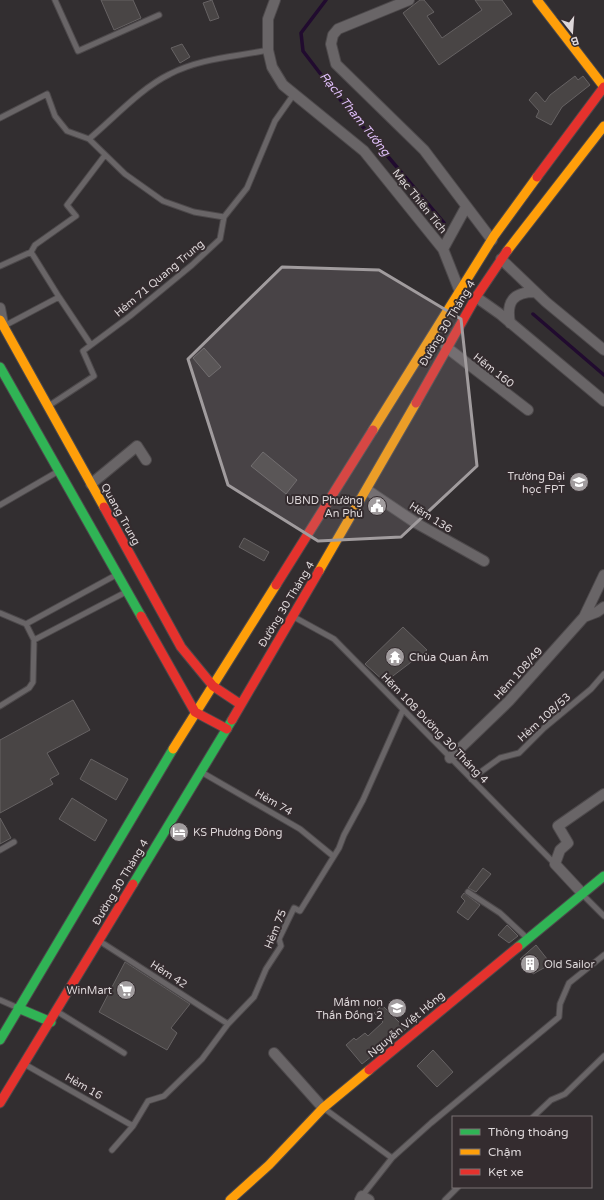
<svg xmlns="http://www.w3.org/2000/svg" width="604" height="1200" viewBox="0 0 604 1200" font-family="'Varela Round',sans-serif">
	<rect width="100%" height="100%" fill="#322e30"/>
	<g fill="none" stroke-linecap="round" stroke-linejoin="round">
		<!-- stream -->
		<path stroke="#210b2f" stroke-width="3.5" d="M 326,0 L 301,33 L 303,51 L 342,102 L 444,223
			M 533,314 L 604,375"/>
	</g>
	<!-- building -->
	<path fill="#494545" stroke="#666263" d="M 101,0 L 133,0 L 141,18 L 114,30 Z
		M 212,0 L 219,18 L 210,21 L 203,3 Z
		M 420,0 L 424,0 L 434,12 L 427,16 L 442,38 L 482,10 L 475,0 L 502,0 L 512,14 L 439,65 L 403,13 Z
		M 182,44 L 190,57 L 180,63 L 171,48 Z
		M 575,76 L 578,80 L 583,76 L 590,85 L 562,107 L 551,125 L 536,117 L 539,111 L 529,100 L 536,92 L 545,102 L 550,95 Z
		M 204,348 L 221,367 L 209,377 L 193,358 Z
		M 263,452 L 297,480 L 286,494 L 251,466 Z
		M 244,538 L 269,552 L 264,561 L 239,547 Z
		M 403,627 L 427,650 L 385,682 L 365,664 Z
		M 73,700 L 90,730 L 47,753 L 59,774 L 50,779 L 53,784 L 0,813 L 0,740 Z
		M 91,759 L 128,779 L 116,800 L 80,779 Z
		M 72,798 L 107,820 L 95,841 L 59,819 Z
		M 0,818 L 11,838 L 0,844 Z
		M 483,868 L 491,874 L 476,892 L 468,888 Z
		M 464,893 L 480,905 L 468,920 L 457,912 L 465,901 L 461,897 Z
		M 507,925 L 518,936 L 509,943 L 498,935 Z
		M 536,945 L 551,964 L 533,974 L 520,959 Z
		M 125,962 L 190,1004 L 171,1028 L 177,1033 L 167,1050 L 99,1012 Z
		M 382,1005 L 406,1029 L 362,1064 L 346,1045 L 354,1038 L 356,1040 L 365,1033 L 368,1036 L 383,1022 L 374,1013 Z
		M 433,1050 L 453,1072 L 437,1087 L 417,1066 Z"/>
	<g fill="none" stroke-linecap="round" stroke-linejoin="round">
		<defs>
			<path id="lane" d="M 55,0 L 78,51 L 159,15
				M 0,118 L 47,94 L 55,116 L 67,131 L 89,139
				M 224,217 L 194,212 L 163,201 L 125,174 L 89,139 C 114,118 141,88 170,74 C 201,58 235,57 268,50
				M 0,266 L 31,252 L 35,245 L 76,216 L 67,205 L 105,155
				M 59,297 L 91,345
				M 6,325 L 59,297 L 31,252
				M 50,405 L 94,376 L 83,351 L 130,316 L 192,265 L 220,239 L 224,217 L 247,188 L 275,121 L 294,94
				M 0,505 L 57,472
				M 0,613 L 26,624 L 34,640 L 33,682 L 29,688 L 0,706
				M 294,617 L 334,639 L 555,864
				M 26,624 L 116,575
				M 34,640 L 126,592
				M 203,773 L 300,829 L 333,856
				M 471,779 L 500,758 L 519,753 L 544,728 L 591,689 L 604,674
				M 0,850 L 14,842
				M 468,892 L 500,913 L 527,938
				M 582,894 L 604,916
				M 101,942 L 228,1024
				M 0,1000 L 16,1007
				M 58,1012 L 124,1053
				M 26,1065 L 133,1126
				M 325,1109 L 392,1158
				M 533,1117 L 551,1100 L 565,1094 L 604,1056
				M 112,1150 L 133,1126 L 148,1101 L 164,1096 L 202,1059 L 228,1024 L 254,997 L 266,969 L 281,946 L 279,939 L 294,908 L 300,911 L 339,848 L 344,835 L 363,800 L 403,710
				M 362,1196 L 392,1158 L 431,1123 L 559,1017 L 560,1004 L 569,983 L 604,955
				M 445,1200 L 458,1187"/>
			<path id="street" d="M 275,0 L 268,19 L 268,50 L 272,67 L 283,85 L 364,151 L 443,249 L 460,292
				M 409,0 L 338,29 L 333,35 L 331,44 L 336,64 L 424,150 L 492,240
				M 443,249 L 466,207
				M 501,259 L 546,302 L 604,350
				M 476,297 L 500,314 L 604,401
				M 0,308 L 3,324
				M 510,323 C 506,302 513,292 535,292
				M 446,347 L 528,410
				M 91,484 L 137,446 L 146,460
				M 367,490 L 416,523 L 484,561
				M 584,617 L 604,575
				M 450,758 L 509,701 L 584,617 L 597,612 L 604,607
				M 582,893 L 555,864 L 560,850 L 568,843 L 558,826 L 604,794
				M 274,1053 L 323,1108
				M 360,1200 L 362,1196 L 369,1200"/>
			<path id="fast" d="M 0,367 L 141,616
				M 133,884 L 232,720
				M 518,947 L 604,876
				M 18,1008 L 51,1022
				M 0,1040 L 173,749"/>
			<path id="slow" d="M 537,0 L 604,87
				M 507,251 L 604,126
				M 0,320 L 104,507
				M 373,430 L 494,236 L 537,177
				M 319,571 L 416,403
				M 173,749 L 276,585
				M 230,1200 L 269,1165 L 323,1108 L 369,1070"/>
			<path id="jam" d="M 537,177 L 604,87
				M 416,403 L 476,297 L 507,251
				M 104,507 L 181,647 L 213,686 L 240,704
				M 276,585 L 373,430
				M 141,616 L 195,712 L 227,729
				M 232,720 L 319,571
				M 369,1070 L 518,947
				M 0,1103 L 133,884"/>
		</defs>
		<!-- lane casing -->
		<use href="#lane" stroke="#4d494b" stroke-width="7"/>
		<!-- street casing -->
		<use href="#street" stroke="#4d494b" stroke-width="12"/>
		<!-- fast casing -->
		<use href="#fast" stroke="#4d494b" stroke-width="11"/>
		<!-- slow casing -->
		<use href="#slow" stroke="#4d494b" stroke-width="11"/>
		<!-- jam casing -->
		<use href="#jam" stroke="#4d494b" stroke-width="11"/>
		<!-- lane -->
		<use href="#lane" stroke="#696567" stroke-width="5"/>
		<!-- street -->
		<use href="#street" stroke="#696567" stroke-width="10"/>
		<!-- fast -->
		<use href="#fast" stroke="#30b455" stroke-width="9"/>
		<!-- slow -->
		<use href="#slow" stroke="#ff9f0a" stroke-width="9"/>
		<!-- jam -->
		<use href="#jam" stroke="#e5322d" stroke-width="9"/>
	</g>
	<!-- marked area -->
	<path fill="#a19c9e" fill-opacity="0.2" stroke="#a19c9e" stroke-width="3" stroke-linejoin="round" d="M 282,267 L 379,270 L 461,319 L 477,466 L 401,537 L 318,541 L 228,485 L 188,359 Z"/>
	<!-- icons -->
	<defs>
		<symbol id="university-disc" viewBox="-11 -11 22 22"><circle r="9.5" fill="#a19c9e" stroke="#342c2f"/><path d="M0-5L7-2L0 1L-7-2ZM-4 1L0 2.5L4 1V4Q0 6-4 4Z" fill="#fff"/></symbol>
		<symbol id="civic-disc" viewBox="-11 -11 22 22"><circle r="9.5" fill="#a19c9e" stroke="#342c2f"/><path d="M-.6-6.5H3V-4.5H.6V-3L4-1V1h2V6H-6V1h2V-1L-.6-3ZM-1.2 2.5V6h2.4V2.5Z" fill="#fff"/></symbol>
		<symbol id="temple-disc" viewBox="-11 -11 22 22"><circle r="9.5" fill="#a19c9e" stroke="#342c2f"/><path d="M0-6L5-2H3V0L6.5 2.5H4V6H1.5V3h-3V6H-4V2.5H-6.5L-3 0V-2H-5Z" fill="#fff"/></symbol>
		<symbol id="hotel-disc" viewBox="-11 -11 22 22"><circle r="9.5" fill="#a19c9e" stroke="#342c2f"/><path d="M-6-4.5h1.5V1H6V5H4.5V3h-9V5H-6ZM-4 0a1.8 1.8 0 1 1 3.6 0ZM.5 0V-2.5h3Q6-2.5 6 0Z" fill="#fff"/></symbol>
		<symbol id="building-disc" viewBox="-11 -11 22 22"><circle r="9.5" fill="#a19c9e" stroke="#342c2f"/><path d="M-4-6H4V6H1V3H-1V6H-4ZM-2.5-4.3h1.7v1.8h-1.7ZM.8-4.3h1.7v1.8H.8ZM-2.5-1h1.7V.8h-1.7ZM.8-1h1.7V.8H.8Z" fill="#fff"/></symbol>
		<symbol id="supermarket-disc" viewBox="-11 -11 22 22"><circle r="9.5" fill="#a19c9e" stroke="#342c2f"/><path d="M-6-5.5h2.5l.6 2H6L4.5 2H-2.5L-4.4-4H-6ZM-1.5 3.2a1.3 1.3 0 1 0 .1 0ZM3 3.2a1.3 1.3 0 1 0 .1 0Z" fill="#fff"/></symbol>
		<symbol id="school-disc" viewBox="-11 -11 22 22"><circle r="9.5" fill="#a19c9e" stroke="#342c2f"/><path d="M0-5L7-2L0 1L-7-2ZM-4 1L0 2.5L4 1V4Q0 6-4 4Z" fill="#fff"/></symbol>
	</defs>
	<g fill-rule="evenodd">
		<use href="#university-disc" x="568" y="471" width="22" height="22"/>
		<use href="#civic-disc" x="366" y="495" width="22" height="22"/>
		<use href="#temple-disc" x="384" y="646" width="22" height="22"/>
		<use href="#hotel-disc" x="168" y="821" width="22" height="22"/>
		<use href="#building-disc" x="519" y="953" width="22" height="22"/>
		<use href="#supermarket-disc" x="115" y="979" width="22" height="22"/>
		<use href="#school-disc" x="386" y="997" width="22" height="22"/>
	</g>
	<g text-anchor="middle" stroke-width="4" stroke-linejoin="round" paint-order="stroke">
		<!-- street labels -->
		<g font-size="11" fill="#ddd7d9" stroke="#342c2f">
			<text transform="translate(420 201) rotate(51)" y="4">Mạc Thiên Tích</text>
			<text transform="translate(159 278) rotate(-40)" y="4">Hẻm 71 Quang Trung</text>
			<text transform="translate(447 323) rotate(-59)" y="4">Đường 30 Tháng 4</text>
			<text transform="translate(494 370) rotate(38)" y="4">Hẽm 160</text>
			<text transform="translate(121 514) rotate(61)" y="4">Quang Trung</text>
			<text transform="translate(431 517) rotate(32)" y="4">Hẽm 136</text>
			<text transform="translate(286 604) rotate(-59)" y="4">Đường 30 Tháng 4</text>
			<text transform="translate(518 673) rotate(-48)" y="4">Hẽm 108/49</text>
			<text transform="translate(544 717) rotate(-42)" y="4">Hẻm 108/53</text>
			<text transform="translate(435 728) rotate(46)" y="4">Hẽm 108 Đường 30 Tháng 4</text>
			<text transform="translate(274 802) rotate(30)" y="4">Hẻm 74</text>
			<text transform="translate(120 882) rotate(-59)" y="4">Đường 30 Tháng 4</text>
			<text transform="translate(275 929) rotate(-68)" y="4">Hẻm 75</text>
			<text transform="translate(169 974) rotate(33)" y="4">Hẻm 42</text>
			<text transform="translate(406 1024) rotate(-40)" y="4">Nguyễn Việt Hồng</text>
			<text transform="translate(84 1086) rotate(30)" y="4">Hẻm 16</text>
		</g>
		<!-- poi labels -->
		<g font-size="11" fill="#ddd7d9" stroke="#342c2f" text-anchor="end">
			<text x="565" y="480">Trường Đại<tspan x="565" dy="13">học FPT</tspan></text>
			<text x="363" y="504">UBND Phường<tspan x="363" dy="13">An Phú</tspan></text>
			<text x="409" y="661" text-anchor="start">Chùa Quan Âm</text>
			<text x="193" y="836" text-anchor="start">KS Phương Đông</text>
			<text x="544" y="968" text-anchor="start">Old Sailor</text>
			<text x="112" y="994">WinMart</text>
			<text x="383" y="1006">Mầm non<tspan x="383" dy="13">Thần Đồng 2</tspan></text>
		</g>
		<!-- water labels -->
		<g font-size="12" font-style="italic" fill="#debef9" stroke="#342c2f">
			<text transform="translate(355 114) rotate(51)" y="4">Rạch Tham Tướng</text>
		</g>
	</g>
	<!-- legend -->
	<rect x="452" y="1116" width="140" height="72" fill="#342c2f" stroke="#787073"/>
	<rect x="460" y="1129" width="20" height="6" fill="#30b455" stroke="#787073"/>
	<text x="488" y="1136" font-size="12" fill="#ddd7d9">Thông thoáng</text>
	<rect x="460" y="1149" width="20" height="6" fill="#ff9f0a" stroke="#787073"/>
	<text x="488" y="1156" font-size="12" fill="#ddd7d9">Chậm</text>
	<rect x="460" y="1169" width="20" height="6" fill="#e5322d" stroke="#787073"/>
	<text x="488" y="1176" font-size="12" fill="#ddd7d9">Kẹt xe</text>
	<!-- north arrow -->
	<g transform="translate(572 32) rotate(163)" stroke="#342c2f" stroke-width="3" paint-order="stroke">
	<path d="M0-3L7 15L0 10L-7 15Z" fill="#ddd7d9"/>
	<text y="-6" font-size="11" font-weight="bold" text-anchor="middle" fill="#ddd7d9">B</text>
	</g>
</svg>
